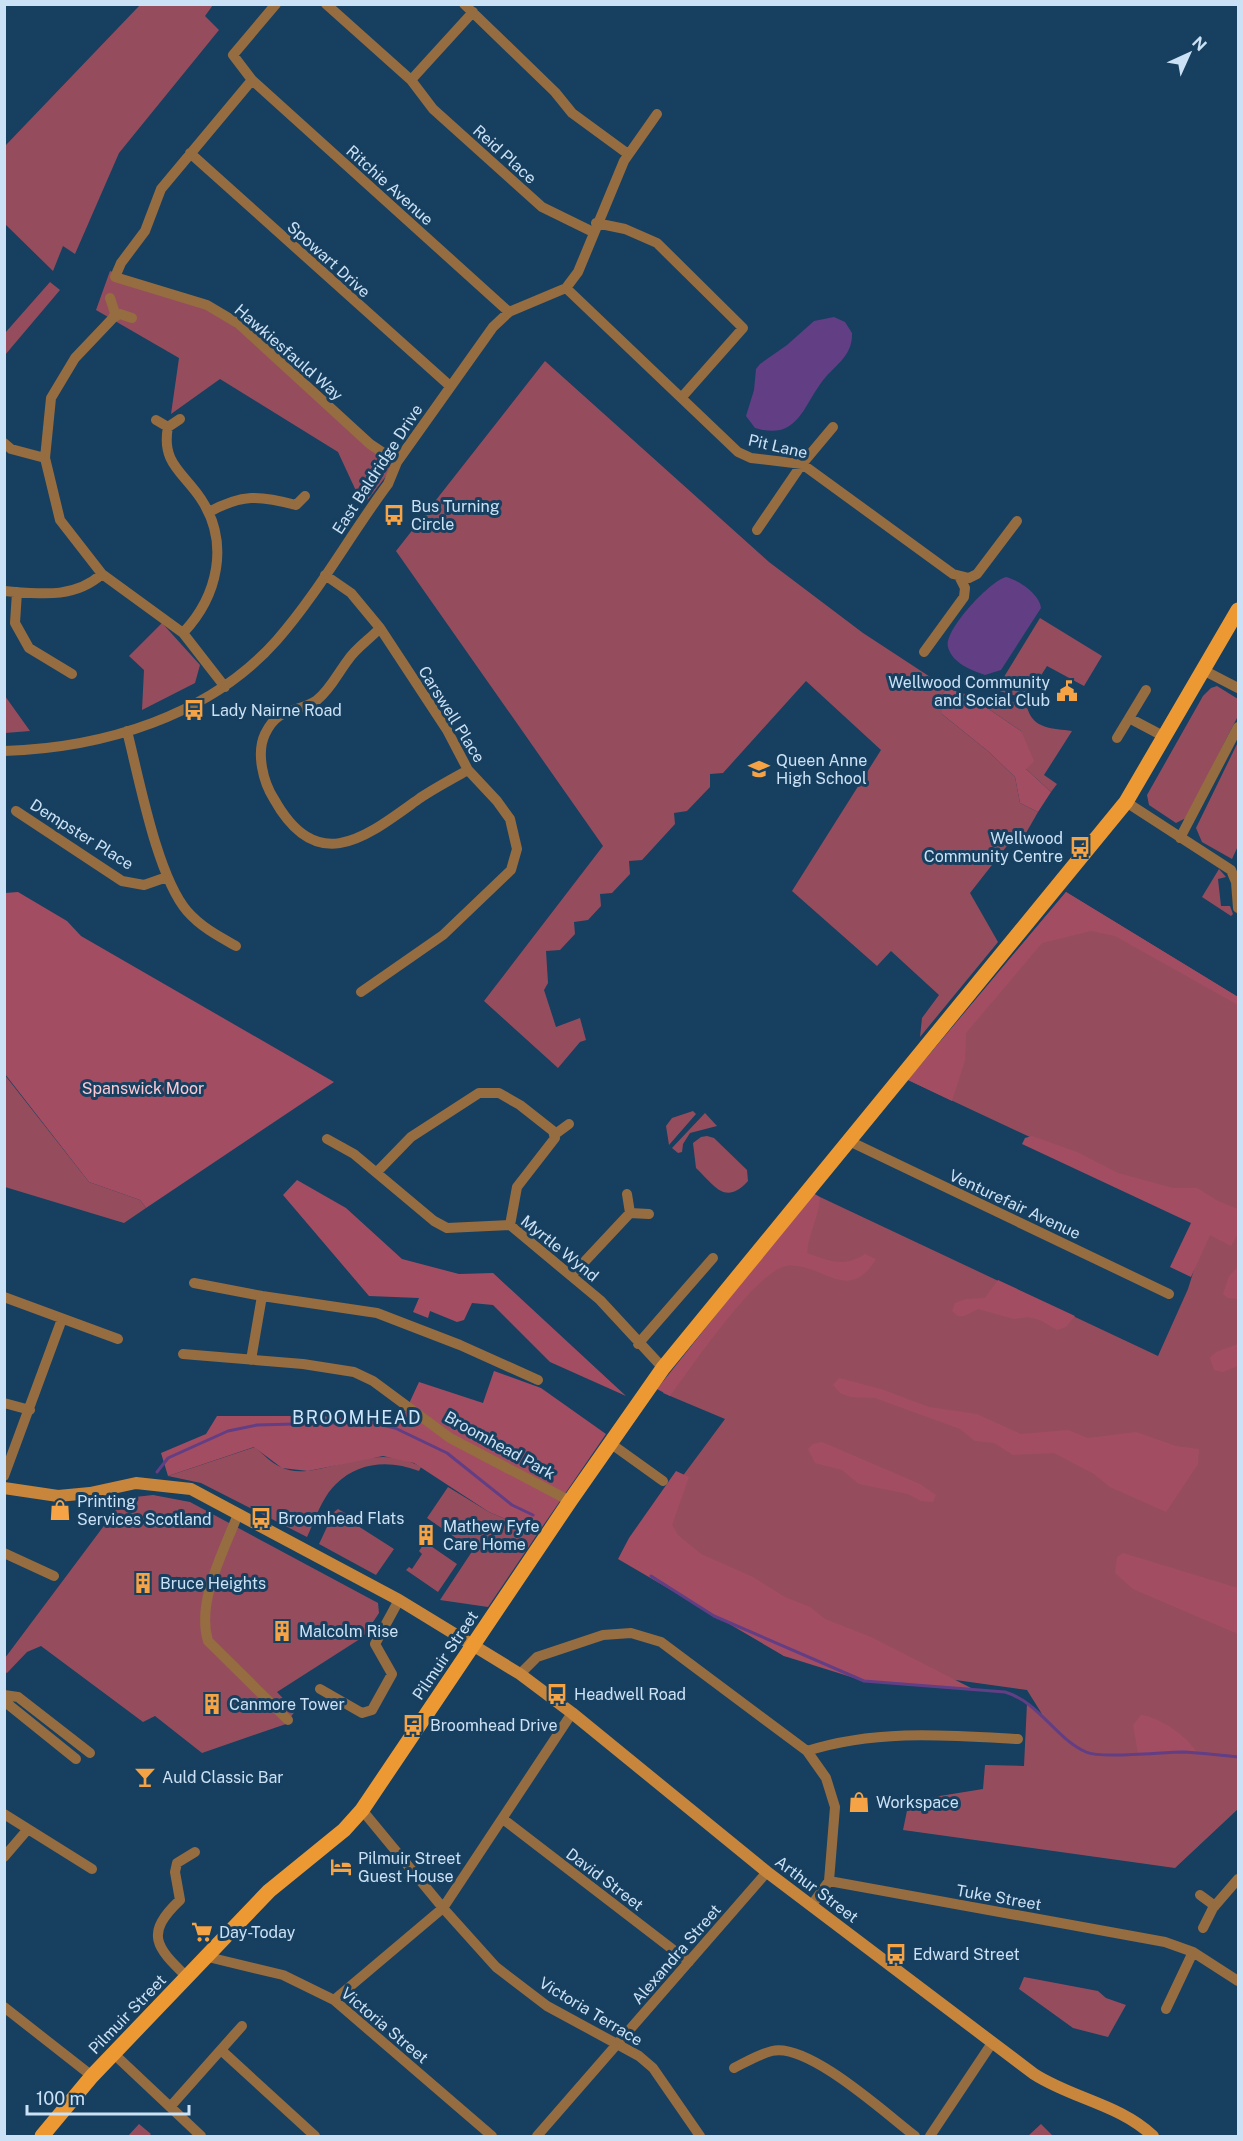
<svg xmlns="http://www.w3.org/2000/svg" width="1243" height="2141" viewBox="0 0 1243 2141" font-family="'Public Sans',sans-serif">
	<rect width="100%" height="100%" fill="#173f5f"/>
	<!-- green -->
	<path fill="#954d5e" d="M 140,5 L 213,5 L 205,16 L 219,30 L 119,153 L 75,254 L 63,246 L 53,271 L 5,224 L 5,146 Z
		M 110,271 L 210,306 L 397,462 L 363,506 L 338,452 L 220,379 L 171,414 L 179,358 L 96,310 Z
		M 50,282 L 60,290 L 5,355 L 5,333 Z
		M 545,361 L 769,562 L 863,633 L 947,688 L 942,694 L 942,714 L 989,752 L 1015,777 L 1020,803 L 1038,812 L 1018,847 L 1010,842 L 970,893 L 998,942 L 920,1037 L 922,1018 L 939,995 L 891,951 L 877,966 L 792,891 L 881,750 L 806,681 L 723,773 L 710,774 L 710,787 L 687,811 L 674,813 L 675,824 L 642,860 L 629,861 L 630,874 L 612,893 L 600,894 L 601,906 L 588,920 L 574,922 L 575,934 L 560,950 L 546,951 L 548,983 L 544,990 L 556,1027 L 580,1018 L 586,1040 L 580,1042 L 558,1068 L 484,1001 L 603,846 L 396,551 Z
		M 1040,618 L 1102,656 L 1084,686 L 1047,666 L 1026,699 L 996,690 Z
		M 162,623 L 200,665 L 195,683 L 142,710 L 144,670 L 129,656 Z
		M 1217,686 L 1238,699 L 1238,716 L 1186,818 L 1176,823 L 1149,805 L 1147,795 L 1203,696 L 1211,688 Z
		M 968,695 L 988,702 L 993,695 L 1027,707 C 1033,730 1053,728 1072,731 L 1044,775 L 1057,784 L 1051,792 L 1026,769 L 1021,731 Z
		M 4,696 L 5,696 L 30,731 L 5,733 Z
		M 1238,742 L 1238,846 L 1232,859 L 1202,842 L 1196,828 Z
		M 1219,869 L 1226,877 L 1218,879 L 1221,906 L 1230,906 L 1233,914 L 1231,916 L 1202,897 Z
		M 1066,892 L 1238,997 L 1238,1809 L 1175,1868 L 903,1830 L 909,1801 L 983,1789 L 985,1765 L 1024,1766 L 1027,1703 L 1042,1714 L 1027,1690 L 784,1656 L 627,1551 L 725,1419 L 663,1393 L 820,1197 L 1158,1356 L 1188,1289 L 1209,1221 L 908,1080 Z
		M 4,1074 L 89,1182 L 140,1200 L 146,1208 L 124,1223 L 5,1187 Z
		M 693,1111 L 696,1114 L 669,1145 L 666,1126 L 672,1118 Z
		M 705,1113 L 717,1126 L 690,1133 L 683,1144 L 682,1152 L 678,1153 L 672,1148 Z
		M 707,1136 L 714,1138 L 747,1170 L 748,1181 C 725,1206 715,1186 696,1168 L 693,1143 L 701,1137 Z
		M 255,1447 C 263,1454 271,1463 281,1467 C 315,1485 372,1437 421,1467 L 419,1471 C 391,1460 359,1461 336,1484 C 322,1497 315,1520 307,1537 L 201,1483 L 168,1476 Z
		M 448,1487 L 489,1512 L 538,1533 L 488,1607 L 440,1600 L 473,1550 L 427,1518 Z
		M 153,1495 L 190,1502 L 378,1603 L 379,1613 L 363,1637 L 277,1692 L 295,1711 L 286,1724 L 202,1753 L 155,1716 L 143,1722 L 41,1646 L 27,1652 L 7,1673 L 5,1672 L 5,1658 L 115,1511 L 117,1499 Z
		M 338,1509 L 359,1521 L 358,1526 L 394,1549 L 376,1575 L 319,1544 L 334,1512 Z
		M 425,1542 L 457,1564 L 438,1592 L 406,1570 L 409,1567 L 412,1569 L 422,1554 L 419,1551 Z
		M 1024,1977 L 1098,1991 L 1106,1998 L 1126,2005 L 1108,2037 L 1073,2028 L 1019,1989 Z
		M 139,2124 L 151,2134 L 149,2136 L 128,2136 Z
		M 1041,2124 L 1053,2136 L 1028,2136 Z"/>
	<!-- forest -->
	<path fill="#a34d63" d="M 947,688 L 968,695 L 1021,731 L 1034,761 L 1026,769 L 1051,792 L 1038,812 L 1020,803 L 1015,777 L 989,752 L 942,714 L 942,694 Z
		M 18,892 L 67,921 L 81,936 L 334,1082 L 146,1208 L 140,1200 L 89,1182 L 5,1074 L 5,893 Z
		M 1066,892 L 1238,997 L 1238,1005 L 1115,936 L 1091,931 L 1042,943 L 966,1033 L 965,1060 L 952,1101 L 908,1080 Z
		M 1032,1136 L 1077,1152 L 1118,1173 L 1173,1188 L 1197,1188 L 1218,1201 L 1238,1209 L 1238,1234 L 1231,1246 L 1210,1235 L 1191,1277 L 1170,1267 L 1191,1223 L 1022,1144 L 1025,1138 Z
		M 297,1180 L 346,1208 L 402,1259 L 459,1274 L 493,1273 L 626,1396 L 550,1362 L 493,1305 L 472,1303 L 464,1320 L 457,1322 L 430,1311 L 428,1318 L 413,1312 L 419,1298 L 369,1296 L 283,1195 Z
		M 813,1193 L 820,1197 C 819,1217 809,1231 807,1253 C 830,1261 844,1268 865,1254 L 876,1259 C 847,1306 822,1261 786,1266 C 756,1271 690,1369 670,1396 L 657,1389 Z
		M 1237,1268 L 1238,1299 L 1228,1298 L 1223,1294 L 1229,1276 Z
		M 998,1280 L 1075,1316 L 1066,1327 L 1057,1330 L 1040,1320 L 1028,1317 L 1014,1319 L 978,1309 L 964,1316 L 958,1316 L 952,1311 L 955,1303 L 966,1299 L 985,1298 Z
		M 1238,1344 L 1238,1366 L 1223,1372 L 1214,1370 L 1210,1358 L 1216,1352 Z
		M 494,1371 L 541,1388 L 606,1434 L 538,1533 L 489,1512 L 414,1463 L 383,1456 L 308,1471 L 282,1468 L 254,1447 L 168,1476 L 161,1453 L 206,1434 L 217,1416 L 320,1416 L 400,1423 L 419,1382 L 483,1403 Z
		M 839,1378 L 881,1389 L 929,1407 L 977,1414 L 1021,1434 L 1068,1430 L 1088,1438 L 1136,1432 L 1176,1446 L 1199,1449 L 1198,1464 L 1166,1512 L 1110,1487 L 1094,1474 L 1054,1453 L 1013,1455 L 994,1443 L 975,1441 L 960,1429 L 875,1398 L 851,1397 L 840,1393 L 833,1385 Z
		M 822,1442 L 920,1484 L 936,1495 L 933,1502 L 921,1501 L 908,1494 L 859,1484 L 842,1470 L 815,1463 L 808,1449 L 813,1444 Z
		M 676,1471 L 689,1477 L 672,1525 L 678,1535 L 701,1554 L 753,1577 L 785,1597 L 810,1607 L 825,1619 L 871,1637 L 975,1690 L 864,1681 L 784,1656 L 618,1559 L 629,1538 Z
		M 1123,1553 L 1238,1588 L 1238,1634 L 1133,1589 L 1115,1573 L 1117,1557 Z
		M 1141,1715 C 1160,1717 1188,1737 1197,1753 L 1138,1753 L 1133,1725 Z"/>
	<!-- water -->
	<path fill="#623e84" d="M 834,317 L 845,322 L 852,333 C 853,357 833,366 821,383 C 803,407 797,441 755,428 L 746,416 L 754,390 L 756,369 L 760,364 L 787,345 L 814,321 Z
		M 1006,577 C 1019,580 1040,595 1041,608 L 1001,670 L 985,675 C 971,670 952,663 948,647 C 944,630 990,581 1006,577 Z"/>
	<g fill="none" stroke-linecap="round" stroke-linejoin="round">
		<!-- stream -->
		<path stroke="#623e84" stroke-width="3" d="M 157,1472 L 168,1458 L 228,1431 L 257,1425 L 370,1422 L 395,1428 L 447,1453 L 512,1505 L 533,1515
			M 651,1576 L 714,1616 L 864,1681 L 1005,1692 C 1039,1702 1055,1738 1086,1752 C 1101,1759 1162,1752 1183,1752 C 1201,1753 1220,1755 1238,1757"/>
		<!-- street -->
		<path stroke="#966c41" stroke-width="10" d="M 276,4 L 233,55 L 252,80 L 509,312
			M 326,4 L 411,80 L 433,109 L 542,207 L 593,232
			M 464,4 L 555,92 L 572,113 L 628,154
			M 252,80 L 161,189 L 145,231 L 121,263 L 115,277 L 207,305 L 239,324 L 370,444 L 397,462
			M 411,80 L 473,12
			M 190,153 L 450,386
			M 596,223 L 625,229 L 657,243 L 743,328 L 682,397
			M 566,288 L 738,452 L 751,458 L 802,464 L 953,574 L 969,578 L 977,574 L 1017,521
			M 110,298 L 115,313 L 113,318 L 75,358 L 51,398 L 45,458 L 60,520 L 102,574 L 183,633 L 225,687
			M 113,318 L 120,314 L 132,318
			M 180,419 L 168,427 C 161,463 183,472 201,499 C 230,543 218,596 183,633
			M 156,420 L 168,427
			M 4,443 L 11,449 L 45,458
			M 209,512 C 242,494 259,495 296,505 L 305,496
			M 757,530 L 802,464 L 833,427
			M 325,575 L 351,593 L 380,628 L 447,730 L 468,770 L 497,801 L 510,819 L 517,849 L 511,870 L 443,935 L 361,992
			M 4,591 C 41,594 74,599 102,574
			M 17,592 L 15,623 L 29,648 L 72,674
			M 380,628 C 370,639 356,648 348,660 C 338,673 330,690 317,700 C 297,714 279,705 265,734 C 256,753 263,782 274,799 C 318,878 367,836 420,798 C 435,788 452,779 468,770
			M 924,652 L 964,597 L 965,588 L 960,578
			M 1205,671 L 1238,688
			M 1129,718 L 1165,737
			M 127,731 C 139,778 157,876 187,911 C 201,927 218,936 236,946
			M 1117,738 L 1146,690
			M 4,751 C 103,748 210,716 277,640 C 319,592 350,535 388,484 L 397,462 L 493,327 L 509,312 L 566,288 L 578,272 L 624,161 L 657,114
			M 1126,802 L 1231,870 L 1236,882 L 1238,908
			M 16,811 L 122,881 L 144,885 L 167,877
			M 1180,838 L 1238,727
			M 554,1135 L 569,1124
			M 327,1139 L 354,1154 L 434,1221 L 447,1228 L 510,1225 L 600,1300 L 663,1368
			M 849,1141 L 1169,1294
			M 377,1172 L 411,1137 L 479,1093 L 499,1093 L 520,1105 L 553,1131 L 555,1138 L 517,1187 L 510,1225
			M 627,1194 L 630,1213 L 649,1214
			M 572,1275 L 630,1213
			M 194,1283 L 262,1296 L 377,1313 L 460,1345 L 538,1380
			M 4,1297 L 118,1339
			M 638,1344 L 713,1258
			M 183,1354 L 303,1364 L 354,1372 L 373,1381 L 450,1438 L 570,1501
			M 251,1360 L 262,1296
			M 4,1403 L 30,1410
			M 610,1443 L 663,1481
			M 4,1476 L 62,1319
			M 238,1514 C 224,1551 196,1601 208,1641 L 288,1720
			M 4,1553 L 54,1576
			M 520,1674 L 537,1657 L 603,1635 L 631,1633 L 661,1642 L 807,1751 L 826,1778 L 835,1807 L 829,1881
			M 320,1689 L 362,1713 L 372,1710 L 392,1674 L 375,1644 L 399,1600
			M 4,1695 L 18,1697 L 90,1753
			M 4,1701 L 76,1759
			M 807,1751 C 876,1729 947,1735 1018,1739
			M 362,1810 L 443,1908 L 496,1967 L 547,2006 L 639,2056 L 653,2068 L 700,2136
			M 4,1814 L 92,1869
			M 503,1819 L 689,1962
			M 4,1857 L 28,1829
			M 1200,1895 L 1215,1906
			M 811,1906 L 829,1881 L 1165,1942 L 1193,1952 L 1238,1981
			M 1203,1928 L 1213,1908 L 1238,1879
			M 208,1957 L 283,1975 L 334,2000 L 492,2136
			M 187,1977 C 156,1947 144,1934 180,1900 L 175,1872 L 177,1863 L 195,1852
			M 334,2000 L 443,1908 L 572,1713
			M 4,2007 L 92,2076
			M 1166,2009 L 1193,1952
			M 221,2050 L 315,2136
			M 114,2054 L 201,2136
			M 734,2068 C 746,2062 759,2054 772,2051 C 808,2042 886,2114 915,2136
			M 170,2107 L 242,2026
			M 537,2136 L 767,1872
			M 930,2136 L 992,2043"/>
		<!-- secondary -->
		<path stroke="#c7863c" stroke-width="12" d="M 4,1488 L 58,1496 L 90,1493 L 136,1483 L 191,1489 L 399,1600 L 520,1674 L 572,1713 L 767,1872 L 1034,2074 C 1073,2099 1119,2104 1153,2136"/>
		<!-- primary -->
		<path stroke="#ed9933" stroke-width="15" d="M 42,2136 L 92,2076 L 269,1891 L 344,1830 L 362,1810 L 570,1501 L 663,1368 L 1126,802 L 1238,610"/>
	</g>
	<!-- icons -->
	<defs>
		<symbol id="bus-bare" viewBox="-9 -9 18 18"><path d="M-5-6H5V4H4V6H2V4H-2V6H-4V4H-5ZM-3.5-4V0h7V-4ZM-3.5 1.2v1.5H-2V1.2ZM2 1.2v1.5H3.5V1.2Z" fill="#f5a345" stroke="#173f5f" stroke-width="2.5" paint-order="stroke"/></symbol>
		<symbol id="civic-bare" viewBox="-9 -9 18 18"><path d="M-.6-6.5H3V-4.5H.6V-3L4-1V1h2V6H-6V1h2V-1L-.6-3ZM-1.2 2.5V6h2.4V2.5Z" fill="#f5a345" stroke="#173f5f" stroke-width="2.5" paint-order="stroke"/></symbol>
		<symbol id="school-bare" viewBox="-9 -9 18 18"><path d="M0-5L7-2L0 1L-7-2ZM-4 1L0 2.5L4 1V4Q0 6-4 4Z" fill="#f5a345" stroke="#173f5f" stroke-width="2.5" paint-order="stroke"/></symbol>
		<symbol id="shop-bare" viewBox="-9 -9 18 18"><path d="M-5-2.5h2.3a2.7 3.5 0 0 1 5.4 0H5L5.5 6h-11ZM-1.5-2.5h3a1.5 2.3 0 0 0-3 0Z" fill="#f5a345" stroke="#173f5f" stroke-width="2.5" paint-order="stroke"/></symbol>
		<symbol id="building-bare" viewBox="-9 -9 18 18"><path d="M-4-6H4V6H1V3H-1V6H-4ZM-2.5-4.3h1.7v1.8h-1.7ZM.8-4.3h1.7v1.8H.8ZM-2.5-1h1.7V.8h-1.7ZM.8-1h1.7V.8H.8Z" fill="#f5a345" stroke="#173f5f" stroke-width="2.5" paint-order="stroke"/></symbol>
		<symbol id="bar-bare" viewBox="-9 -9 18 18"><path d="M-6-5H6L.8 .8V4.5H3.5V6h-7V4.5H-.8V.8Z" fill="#f5a345" stroke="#173f5f" stroke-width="2.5" paint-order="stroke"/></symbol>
		<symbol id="hotel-bare" viewBox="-9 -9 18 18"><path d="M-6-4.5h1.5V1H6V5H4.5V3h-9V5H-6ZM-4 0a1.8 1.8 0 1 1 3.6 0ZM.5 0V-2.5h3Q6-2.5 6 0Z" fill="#f5a345" stroke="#173f5f" stroke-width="2.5" paint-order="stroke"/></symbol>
		<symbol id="supermarket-bare" viewBox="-9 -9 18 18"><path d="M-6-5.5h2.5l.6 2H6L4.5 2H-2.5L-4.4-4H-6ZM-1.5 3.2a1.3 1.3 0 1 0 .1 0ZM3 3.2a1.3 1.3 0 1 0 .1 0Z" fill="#f5a345" stroke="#173f5f" stroke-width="2.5" paint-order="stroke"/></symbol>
	</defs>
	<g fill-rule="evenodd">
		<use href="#bus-bare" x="379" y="500" width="30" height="30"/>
		<use href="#civic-bare" x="1052" y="676" width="30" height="30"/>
		<use href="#bus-bare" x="179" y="695" width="30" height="30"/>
		<use href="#school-bare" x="744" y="754" width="30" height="30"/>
		<use href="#bus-bare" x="1065" y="832" width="30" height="30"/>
		<use href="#shop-bare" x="45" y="1495" width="30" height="30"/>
		<use href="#bus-bare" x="246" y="1503" width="30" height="30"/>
		<use href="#building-bare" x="411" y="1520" width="30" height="30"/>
		<use href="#building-bare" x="128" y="1568" width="30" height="30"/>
		<use href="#building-bare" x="267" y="1616" width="30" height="30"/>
		<use href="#bus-bare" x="542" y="1679" width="30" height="30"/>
		<use href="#building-bare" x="197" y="1689" width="30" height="30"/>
		<use href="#bus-bare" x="398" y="1710" width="30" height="30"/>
		<use href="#bar-bare" x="130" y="1762" width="30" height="30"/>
		<use href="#shop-bare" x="844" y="1787" width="30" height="30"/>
		<use href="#hotel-bare" x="326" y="1852" width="30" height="30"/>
		<use href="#supermarket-bare" x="187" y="1917" width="30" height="30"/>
		<use href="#bus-bare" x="881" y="1939" width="30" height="30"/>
	</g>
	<g text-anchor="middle" stroke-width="6" stroke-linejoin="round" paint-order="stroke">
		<!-- street labels -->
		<g font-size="16" fill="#cbe1f5" stroke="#173f5f">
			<text transform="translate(505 154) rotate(42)" y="6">Reid Place</text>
			<text transform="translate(390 185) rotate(42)" y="6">Ritchie Avenue</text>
			<text transform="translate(329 259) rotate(42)" y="6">Spowart Drive</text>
			<text transform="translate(289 352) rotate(41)" y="6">Hawkiesfauld Way</text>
			<text transform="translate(778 446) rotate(13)" y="6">Pit Lane</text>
			<text transform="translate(377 469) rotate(-57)" y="6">East Baldridge Drive</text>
			<text transform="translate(452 714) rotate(58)" y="6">Carswell Place</text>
			<text transform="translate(82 834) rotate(32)" y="6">Dempster Place</text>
			<text transform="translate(1015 1204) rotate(25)" y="6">Venturefair Avenue</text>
			<text transform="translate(560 1248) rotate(39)" y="6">Myrtle Wynd</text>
			<text transform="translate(500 1445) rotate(29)" y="6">Broomhead Park</text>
			<text transform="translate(445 1655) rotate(-56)" y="6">Pilmuir Street</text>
			<text transform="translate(605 1879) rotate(37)" y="6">David Street</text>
			<text transform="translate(817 1889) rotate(37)" y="6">Arthur Street</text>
			<text transform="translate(999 1897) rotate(10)" y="6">Tuke Street</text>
			<text transform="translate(676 1954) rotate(-49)" y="6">Alexandra Street</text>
			<text transform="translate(591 2011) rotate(31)" y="6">Victoria Terrace</text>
			<text transform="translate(127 2014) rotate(-46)" y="6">Pilmuir Street</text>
			<text transform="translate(385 2025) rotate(40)" y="6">Victoria Street</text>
		</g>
		<!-- poi labels -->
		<g font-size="16" fill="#cbe1f5" stroke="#173f5f" text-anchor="start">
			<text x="411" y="512">Bus Turning<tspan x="411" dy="18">Circle</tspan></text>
			<text x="1050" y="688" text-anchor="end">Wellwood Community<tspan x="1050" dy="18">and Social Club</tspan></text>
			<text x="211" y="716">Lady Nairne Road</text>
			<text x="776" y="766">Queen Anne<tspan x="776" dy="18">High School</tspan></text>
			<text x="1063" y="844" text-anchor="end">Wellwood<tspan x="1063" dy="18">Community Centre</tspan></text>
			<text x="77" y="1507">Printing<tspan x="77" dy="18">Services Scotland</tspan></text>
			<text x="278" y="1524">Broomhead Flats</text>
			<text x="443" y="1532">Mathew Fyfe<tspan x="443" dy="18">Care Home</tspan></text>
			<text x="160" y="1589">Bruce Heights</text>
			<text x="299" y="1637">Malcolm Rise</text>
			<text x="574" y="1700">Headwell Road</text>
			<text x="229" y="1710">Canmore Tower</text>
			<text x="430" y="1731">Broomhead Drive</text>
			<text x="162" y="1783">Auld Classic Bar</text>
			<text x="876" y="1808">Workspace</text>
			<text x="358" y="1864">Pilmuir Street<tspan x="358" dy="18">Guest House</tspan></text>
			<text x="219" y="1938">Day-Today</text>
			<text x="913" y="1960">Edward Street</text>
		</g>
		<!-- park labels -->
		<g font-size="16" fill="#fdcad4" stroke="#173f5f">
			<text x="143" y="1094">Spanswick Moor</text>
		</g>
		<!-- neighbourhood labels -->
		<g font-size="18" letter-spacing="1.5" fill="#cde7ff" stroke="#173f5f">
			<text x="357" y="1424">BROOMHEAD</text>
		</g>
	</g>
	<!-- border -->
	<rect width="1243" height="2141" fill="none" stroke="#cbe1f5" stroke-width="12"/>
	<!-- north arrow -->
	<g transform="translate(1189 54) rotate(45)" stroke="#173f5f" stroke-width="4.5" paint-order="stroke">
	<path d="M0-4.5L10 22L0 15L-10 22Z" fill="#cbe1f5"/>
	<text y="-9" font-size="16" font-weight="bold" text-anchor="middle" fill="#cbe1f5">N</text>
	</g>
	<!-- scale -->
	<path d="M27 2105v9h162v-9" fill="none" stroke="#cbe1f5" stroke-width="3"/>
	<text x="36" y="2105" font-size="18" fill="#cbe1f5" stroke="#173f5f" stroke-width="4.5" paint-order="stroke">100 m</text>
</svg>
